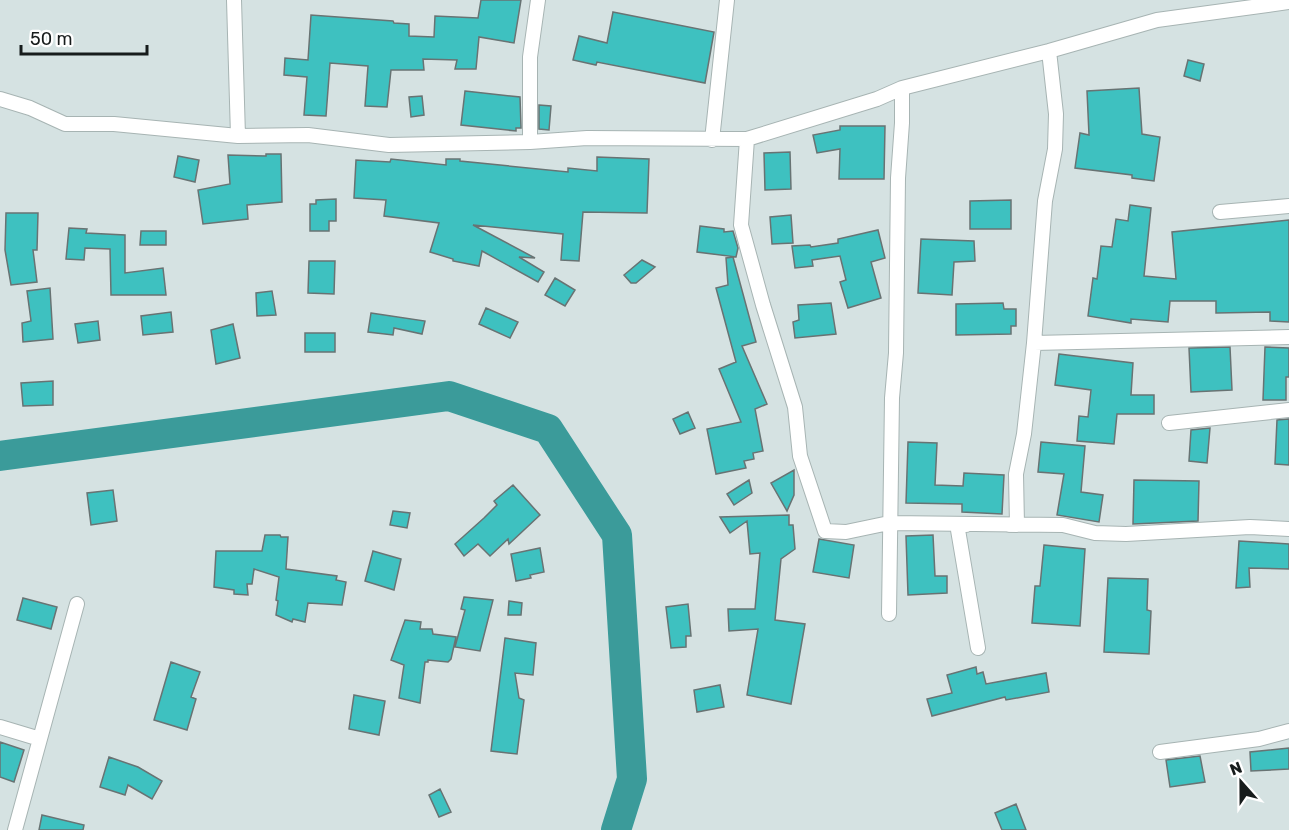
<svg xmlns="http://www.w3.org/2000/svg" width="1289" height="830" viewBox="0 0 1289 830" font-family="Rubik,sans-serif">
	<rect width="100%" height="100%" fill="#d5e2e2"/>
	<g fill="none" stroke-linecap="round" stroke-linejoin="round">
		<!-- river -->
		<path stroke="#3b9b9a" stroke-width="30" d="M 0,456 L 449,396 L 548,429 L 617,535 L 632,779 L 616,830"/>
	</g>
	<!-- building -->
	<path fill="#3ec1c0" stroke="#687373" stroke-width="1.5" d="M 481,0 L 521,0 L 514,43 L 479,37 L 476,69 L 455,69 L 457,60 L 423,59 L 424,70 L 391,70 L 387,107 L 365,106 L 368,66 L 330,63 L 326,116 L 304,115 L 307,77 L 284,75 L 285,58 L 308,60 L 311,15 L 393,21 L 394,23 L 409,24 L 409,36 L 434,37 L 435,16 L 478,18 Z
		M 613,12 L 714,32 L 705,83 L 597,62 L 596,65 L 573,60 L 579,36 L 607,43 Z
		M 1188,60 L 1204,64 L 1200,81 L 1184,76 Z
		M 1139,88 L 1142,134 L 1160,137 L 1154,181 L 1132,178 L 1132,175 L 1075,168 L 1080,133 L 1089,135 L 1087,91 Z
		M 465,91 L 520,97 L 521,128 L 516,128 L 516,131 L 461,125 Z
		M 422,96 L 424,115 L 411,117 L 409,97 Z
		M 539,105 L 551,106 L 549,130 L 539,129 Z
		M 840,126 L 885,126 L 884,179 L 839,179 L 840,149 L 817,153 L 813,135 L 840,130 Z
		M 790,152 L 791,189 L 765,190 L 764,153 Z
		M 266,154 L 281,154 L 282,202 L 247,205 L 248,219 L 203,224 L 198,190 L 230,184 L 228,155 L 266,156 Z
		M 178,156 L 199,160 L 195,182 L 174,177 Z
		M 597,157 L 649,159 L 647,213 L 583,212 L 579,261 L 561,260 L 563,234 L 473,225 L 535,258 L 519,257 L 544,272 L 538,282 L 482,251 L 479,266 L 453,261 L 453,259 L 430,252 L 439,223 L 384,216 L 386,200 L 354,198 L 356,160 L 390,162 L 391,159 L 446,165 L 446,159 L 460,159 L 460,161 L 568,172 L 568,168 L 597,171 Z
		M 336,199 L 336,221 L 329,221 L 329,231 L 310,231 L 310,204 L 316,204 L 316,200 Z
		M 1011,200 L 1011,229 L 970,229 L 970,201 Z
		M 1130,205 L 1151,208 L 1144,276 L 1176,279 L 1172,232 L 1289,220 L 1289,322 L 1270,321 L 1270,312 L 1216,313 L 1216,301 L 1170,301 L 1168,322 L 1131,319 L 1131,323 L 1088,316 L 1093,278 L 1097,279 L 1101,246 L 1112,247 L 1116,219 L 1128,221 Z
		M 6,213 L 38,213 L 37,250 L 33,250 L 37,282 L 11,285 L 5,250 Z
		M 791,215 L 793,243 L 772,244 L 770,217 Z
		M 700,226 L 724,229 L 724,232 L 733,231 L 738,248 L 736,257 L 697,252 Z
		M 69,228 L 87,229 L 86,233 L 125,235 L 125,273 L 163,268 L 166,295 L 111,295 L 110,249 L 85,248 L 84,260 L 66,259 Z
		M 878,230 L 885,258 L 871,262 L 881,298 L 848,308 L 840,282 L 846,280 L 840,256 L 812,260 L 813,266 L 795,268 L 792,246 L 810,245 L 811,247 L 838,243 L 838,239 Z
		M 141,231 L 166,231 L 166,245 L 140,245 Z
		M 921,239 L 974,241 L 975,261 L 954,262 L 952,295 L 918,293 Z
		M 733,257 L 756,342 L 742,346 L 767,404 L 755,409 L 763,451 L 753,453 L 754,459 L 744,461 L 746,468 L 716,474 L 707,429 L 741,422 L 719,369 L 736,362 L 716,288 L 728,285 L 726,258 Z
		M 642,260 L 655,267 L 636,283 L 631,283 L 624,275 Z
		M 309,261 L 335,261 L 334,294 L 308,293 Z
		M 555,278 L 575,290 L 565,306 L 545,295 Z
		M 50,288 L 53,339 L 23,342 L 22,323 L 31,321 L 27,291 Z
		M 272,291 L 276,315 L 257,316 L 256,293 Z
		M 831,303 L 836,334 L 795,338 L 793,322 L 799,320 L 798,305 Z
		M 1003,303 L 1004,309 L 1016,309 L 1016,326 L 1011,326 L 1011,334 L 956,335 L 956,304 Z
		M 486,308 L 518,322 L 510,338 L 479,324 Z
		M 171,312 L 173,332 L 143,335 L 141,316 Z
		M 371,313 L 425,321 L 422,334 L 394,328 L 393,335 L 368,332 Z
		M 98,321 L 100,340 L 78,343 L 75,324 Z
		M 233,324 L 240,358 L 216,364 L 211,330 Z
		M 305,333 L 335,333 L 335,352 L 305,352 Z
		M 1230,347 L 1232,390 L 1191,392 L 1189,348 Z
		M 1265,347 L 1289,348 L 1289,377 L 1286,377 L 1286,400 L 1263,400 Z
		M 1059,354 L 1133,363 L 1131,395 L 1154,395 L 1154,414 L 1117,414 L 1114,444 L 1077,441 L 1079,416 L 1088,417 L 1091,390 L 1055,385 Z
		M 53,381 L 53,405 L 23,406 L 21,383 Z
		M 688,412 L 695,428 L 680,434 L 673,419 Z
		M 1289,419 L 1289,465 L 1275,464 L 1277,420 Z
		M 1210,428 L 1207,463 L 1189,461 L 1191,430 Z
		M 908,442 L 937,443 L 935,485 L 963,486 L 964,473 L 1004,475 L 1002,514 L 962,512 L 962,504 L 906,503 Z
		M 1041,442 L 1085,446 L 1081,492 L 1103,495 L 1099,522 L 1057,515 L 1064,474 L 1038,472 Z
		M 794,470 L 794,495 L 787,511 L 771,483 Z
		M 749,480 L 752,493 L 734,505 L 727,494 Z
		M 1134,480 L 1199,481 L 1198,521 L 1133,524 Z
		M 513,485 L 540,515 L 509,544 L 508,539 L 490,556 L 478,544 L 464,556 L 455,544 L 484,518 L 497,505 L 494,501 Z
		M 113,490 L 117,521 L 91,525 L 87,493 Z
		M 393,511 L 410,513 L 407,528 L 390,525 Z
		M 789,515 L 789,525 L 793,525 L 795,549 L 781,559 L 775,620 L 805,624 L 791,704 L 747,695 L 758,629 L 729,631 L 728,609 L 755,609 L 760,553 L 750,554 L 747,521 L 730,533 L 720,517 Z
		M 265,535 L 280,535 L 281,537 L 288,537 L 286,569 L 337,576 L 336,580 L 346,582 L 342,605 L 308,603 L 305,622 L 293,619 L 292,622 L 276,615 L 278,601 L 276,600 L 279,577 L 254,569 L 252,584 L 247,584 L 248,595 L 234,594 L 234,590 L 214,587 L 216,551 L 262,551 Z
		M 933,535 L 935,576 L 947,576 L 947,593 L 908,595 L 906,536 Z
		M 819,539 L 854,545 L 849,578 L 813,572 Z
		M 1239,541 L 1289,544 L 1289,569 L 1249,568 L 1250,587 L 1236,588 Z
		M 1044,545 L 1085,549 L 1080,626 L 1032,623 L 1035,586 L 1040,586 Z
		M 540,548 L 544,572 L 530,575 L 531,578 L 516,581 L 511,554 Z
		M 373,551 L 401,559 L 394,590 L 365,581 Z
		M 1108,578 L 1148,579 L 1147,610 L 1151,611 L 1149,654 L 1104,652 Z
		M 464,597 L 493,600 L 480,651 L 455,647 L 465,610 L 461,609 Z
		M 23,598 L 57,607 L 51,629 L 17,620 Z
		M 509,601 L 522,603 L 521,615 L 508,615 Z
		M 688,604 L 691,636 L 686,636 L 686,647 L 671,648 L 666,607 Z
		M 405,620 L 421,622 L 420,629 L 432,629 L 433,634 L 456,637 L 451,659 L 448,662 L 428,660 L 428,662 L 425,662 L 420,703 L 399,698 L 404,665 L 391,660 Z
		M 505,638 L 536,643 L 533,675 L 515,673 L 519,698 L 524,700 L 517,754 L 491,751 Z
		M 171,662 L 200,672 L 191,697 L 196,699 L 187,730 L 154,720 Z
		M 976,667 L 977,674 L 983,672 L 986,684 L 1046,673 L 1049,692 L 1006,700 L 1005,697 L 932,716 L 927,699 L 952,693 L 947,675 Z
		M 720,685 L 724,707 L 697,712 L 694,690 Z
		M 354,695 L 385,701 L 379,735 L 349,729 Z
		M 0,742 L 24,750 L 14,782 L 0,777 Z
		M 1289,748 L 1289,769 L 1251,771 L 1250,752 Z
		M 1200,756 L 1205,782 L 1170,787 L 1166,760 Z
		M 109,757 L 138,767 L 162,781 L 152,799 L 128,785 L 125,795 L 100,787 Z
		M 440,789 L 451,812 L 439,817 L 429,795 Z
		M 1016,804 L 1026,830 L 1002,830 L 995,813 Z
		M 42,815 L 84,825 L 83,830 L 39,830 Z"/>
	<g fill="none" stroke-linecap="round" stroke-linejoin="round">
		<defs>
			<path id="minor" d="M 234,0 L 238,136
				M 0,99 L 30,108 L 65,124 L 114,124 L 238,136 L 308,135 L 389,145 L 530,142 L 587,138 L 747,139 L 877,99 L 902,88 L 1049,51 L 1157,20 L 1289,2
				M 747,139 L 741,225 L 763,305 L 795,407 L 800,456 L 825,531 L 846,532 L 889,523 L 1063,525 L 1095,533 L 1126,534 L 1250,527 L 1289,529
				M 712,140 L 727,0
				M 530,142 L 530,57 L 538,0
				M 1220,212 L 1289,206
				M 1034,343 L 1289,337
				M 1169,423 L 1289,410
				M 966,525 L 957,524 L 978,648
				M 1009,525 L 1017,525 L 1016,474 L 1024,434 L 1034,343 L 1045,201 L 1055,149 L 1056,114 L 1049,51
				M 889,614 L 892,398 L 896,353 L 898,178 L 902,123 L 902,88
				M 0,727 L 40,739
				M 1160,752 L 1259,739 L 1289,731
				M 15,830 L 77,604"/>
		</defs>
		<!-- minor casing -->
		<use href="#minor" stroke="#a7b4b3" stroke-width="16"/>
		<!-- minor -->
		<use href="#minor" stroke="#fff" stroke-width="14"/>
	</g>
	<!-- north arrow -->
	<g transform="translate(1241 782) rotate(339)" stroke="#ffffff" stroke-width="4.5" paint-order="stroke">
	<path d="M0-4.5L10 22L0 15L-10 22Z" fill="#171c1c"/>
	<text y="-9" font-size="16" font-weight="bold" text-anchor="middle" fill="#171c1c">N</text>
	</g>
	<!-- scale -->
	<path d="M21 45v9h126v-9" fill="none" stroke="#171c1c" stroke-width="3"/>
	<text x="30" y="45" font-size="18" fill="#171c1c" stroke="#ffffff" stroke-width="4.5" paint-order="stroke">50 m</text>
</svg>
